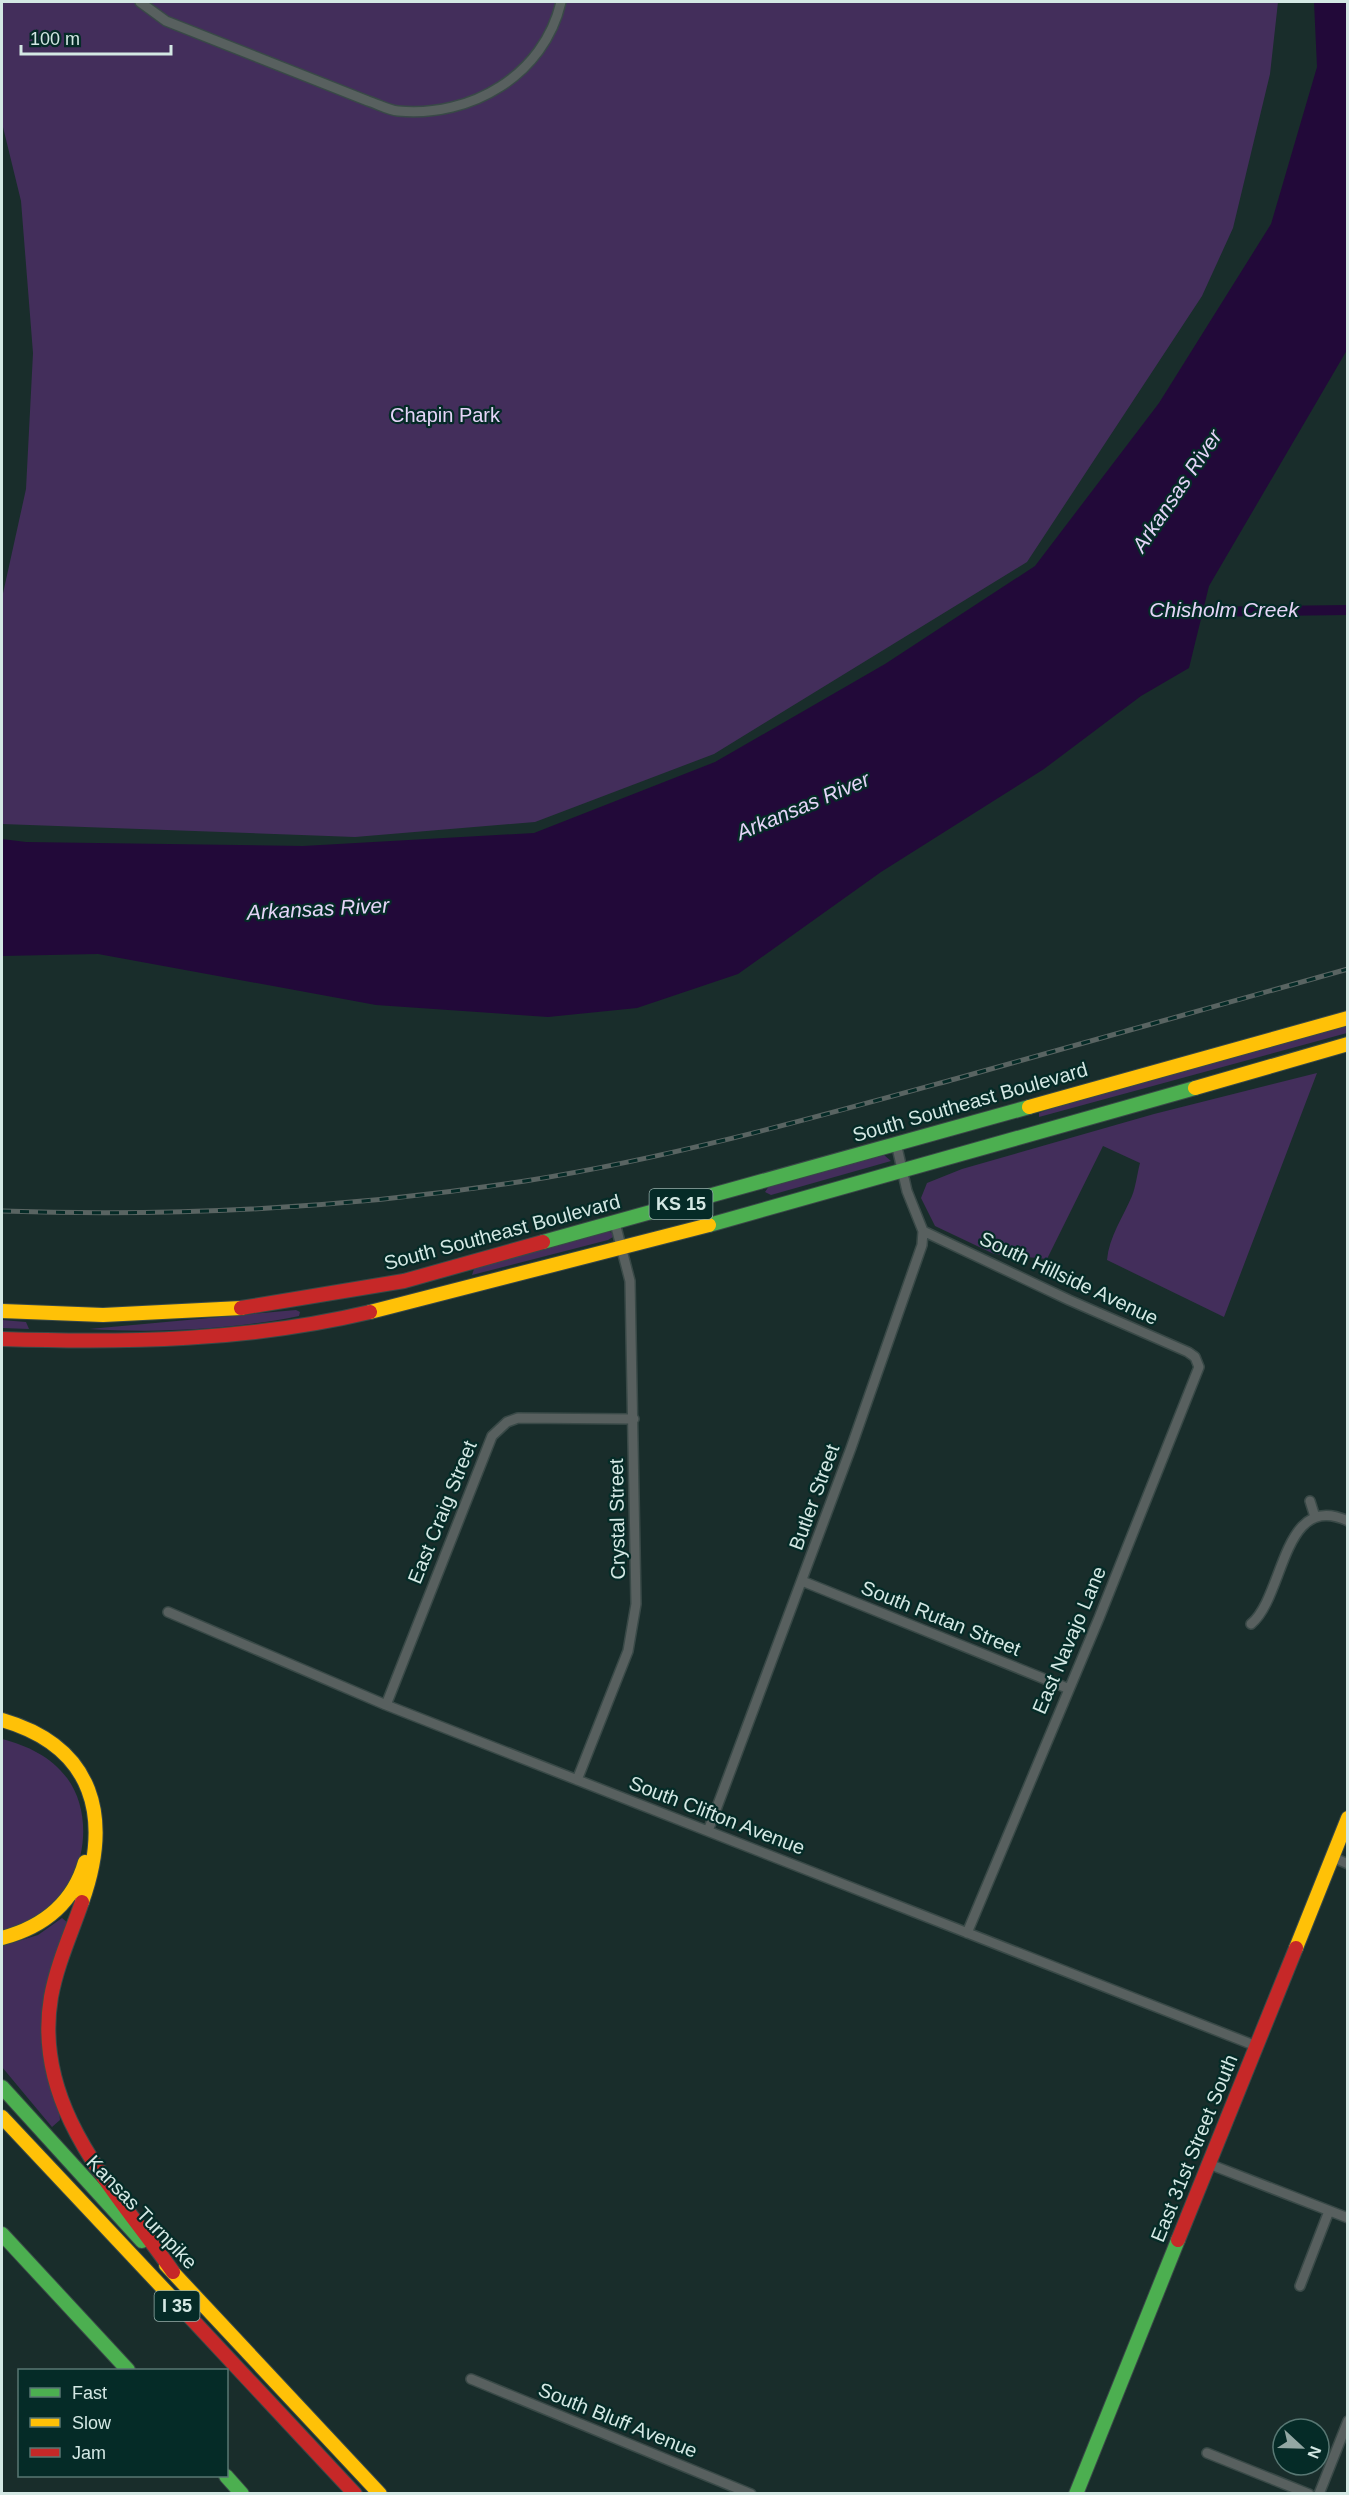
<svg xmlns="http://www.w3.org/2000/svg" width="1349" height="2495" viewBox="0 0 1349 2495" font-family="Helvetica,sans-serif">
	<rect width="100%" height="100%" fill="#192d2b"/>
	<!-- green -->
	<path fill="#432e5b" d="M 2,2 L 1278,2 L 1270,74 L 1233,228 L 1202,296 L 1027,562 L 714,754 L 535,822 L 355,837 L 2,824 L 2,598 L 26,489 L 33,353 L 21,201 L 2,123 Z
		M 1347,1025 L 1347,1033 L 1039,1117 L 1039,1113 L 1056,1107 Z
		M 1317,1073 L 1224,1317 L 1107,1260 C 1109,1237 1123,1217 1132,1196 C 1136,1186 1137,1174 1140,1163 L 1103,1146 L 1047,1259 L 994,1254 L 935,1226 L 921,1198 L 927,1183 L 962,1169 L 1154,1114 Z
		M 884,1155 L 891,1161 L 771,1195 L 765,1192 L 769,1186 Z
		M 608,1231 L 612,1233 L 613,1237 L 608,1240 L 472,1275 L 474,1269 Z
		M 296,1310 L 300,1312 L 299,1316 C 231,1330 158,1333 89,1329 Z
		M 2,1320 L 26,1322 L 29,1329 L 2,1328 Z
		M 2,1739 C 28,1746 50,1756 67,1778 C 98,1820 82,1889 41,1919 C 31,1925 13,1928 2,1931 Z
		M 62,1918 L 68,1923 L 47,1991 L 60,2120 L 52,2127 L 2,2067 L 2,1946 L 38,1935 Z"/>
	<!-- water -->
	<path fill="#220939" d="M 1314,2 L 1347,2 L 1347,350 L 1209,586 L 1189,668 L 1141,696 L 1044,769 L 881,872 L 738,974 L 637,1008 L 548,1017 L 376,1005 L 98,954 L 2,956 L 2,839 L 26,842 L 303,846 L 534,833 L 715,762 L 885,664 L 1035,566 L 1159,403 L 1271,224 L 1317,67 Z"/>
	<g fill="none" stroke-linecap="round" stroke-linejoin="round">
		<!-- canal -->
		<path stroke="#220939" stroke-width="10" d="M 1189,612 L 1348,610"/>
		<defs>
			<path id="street" d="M 140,2 L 166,21 L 368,101 C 378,104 388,110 398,111 C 471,118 544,75 561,2
				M 923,1231 L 1069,1300 L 1188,1352 L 1195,1357 L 1199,1367 L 1099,1618 L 967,1933
				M 1310,1501 L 1315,1517
				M 802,1581 L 1067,1688
				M 168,1612 L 386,1705 L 1256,2046
				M 1251,1624 C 1285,1596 1282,1490 1348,1521
				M 386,1705 L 492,1436 L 507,1422 L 518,1418 L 634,1419
				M 577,1780 L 628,1651 L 636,1604 L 630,1281 L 615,1223
				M 708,1831 L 851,1448 L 922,1245 L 923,1231 L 907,1191 L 896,1143
				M 1332,1857 L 1348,1864
				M 1209,2164 L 1348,2218
				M 1300,2286 L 1329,2211
				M 471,2379 L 751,2494
				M 1207,2453 L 1309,2494
				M 1319,2494 L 1348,2421"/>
			<path id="fast" d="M 709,1225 L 1195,1088
				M 543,1242 L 1029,1107
				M 2,2087 L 142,2241
				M 2,2234 L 128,2370
				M 226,2476 L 242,2494
				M 1076,2494 L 1178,2240"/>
			<path id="slow" d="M 1195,1088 L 1348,1044
				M 1029,1107 L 1348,1018
				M 2,1311 L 103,1315 L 241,1308
				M 370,1312 L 709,1225
				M 2,1720 C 95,1747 112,1818 82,1902
				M 2,1938 C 43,1927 73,1904 85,1862
				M 1296,1948 L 1348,1818
				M 2,2117 L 174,2300
				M 166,2265 L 380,2494"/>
			<path id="jam" d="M 241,1308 L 404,1281 L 543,1242
				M 2,1339 C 127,1343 248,1341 370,1312
				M 82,1902 C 71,1934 57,1964 51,1997 C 32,2108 115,2189 173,2272
				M 1178,2240 L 1296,1948
				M 174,2300 L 355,2494"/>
		</defs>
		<!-- street casing -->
		<use href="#street" stroke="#394947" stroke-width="12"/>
		<!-- fast casing -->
		<use href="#fast" stroke="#394947" stroke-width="16"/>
		<!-- slow casing -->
		<use href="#slow" stroke="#394947" stroke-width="16"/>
		<!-- jam casing -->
		<use href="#jam" stroke="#394947" stroke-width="16"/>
		<!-- street -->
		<use href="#street" stroke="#58605f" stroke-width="9"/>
		<!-- fast -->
		<use href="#fast" stroke="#4caf50" stroke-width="14"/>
		<!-- slow -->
		<use href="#slow" stroke="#ffc107" stroke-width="14"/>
		<!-- jam -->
		<use href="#jam" stroke="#c62828" stroke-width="14"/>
		<defs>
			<path id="rail" d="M 2,1211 C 177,1217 352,1208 525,1181 C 670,1158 813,1118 955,1079 C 1086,1042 1217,1006 1348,969"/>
		</defs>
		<!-- rail casing -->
		<use href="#rail" stroke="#596462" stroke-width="5"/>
		<!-- rail -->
		<use href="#rail" stroke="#052b27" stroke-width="3" stroke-dasharray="9" stroke-linecap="butt"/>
	</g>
	<g text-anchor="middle" stroke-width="4.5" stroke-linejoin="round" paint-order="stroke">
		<!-- shield labels -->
		<g fill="#052b27" stroke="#96afab" stroke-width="1.5">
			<rect x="649.5" y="1189" width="63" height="30" rx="4.5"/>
			<rect x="154.5" y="2291" width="45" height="30" rx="4.5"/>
		</g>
		<g font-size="18" font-weight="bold" fill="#d4e8e4">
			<text x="681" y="1210">KS 15</text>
			<text x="177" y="2312">I 35</text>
		</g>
		<!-- park labels -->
		<g font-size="20" fill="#e5d5f8" stroke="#052b27">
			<text x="445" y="422">Chapin Park</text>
		</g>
		<!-- street labels -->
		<g font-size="20" fill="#d4e8e4" stroke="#052b27">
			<text transform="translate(970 1102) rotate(-16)" y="7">South Southeast Boulevard</text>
			<text transform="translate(502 1232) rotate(-15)" y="7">South Southeast Boulevard</text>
			<text transform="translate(1069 1278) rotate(25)" y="7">South Hillside Avenue</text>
			<text transform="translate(814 1497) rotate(-70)" y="7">Butler Street</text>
			<text transform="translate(442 1512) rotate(-68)" y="7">East Craig Street</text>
			<text transform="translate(617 1519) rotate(-91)" y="7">Crystal Street</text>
			<text transform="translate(941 1618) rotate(22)" y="7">South Rutan Street</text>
			<text transform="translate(1069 1640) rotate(-67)" y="7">East Navajo Lane</text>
			<text transform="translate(717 1815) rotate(21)" y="7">South Clifton Avenue</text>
			<text transform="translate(1194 2148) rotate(-68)" y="7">East 31st Street South</text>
			<text transform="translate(142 2212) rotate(46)" y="7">Kansas Turnpike</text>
			<text transform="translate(618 2420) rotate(22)" y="7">South Bluff Avenue</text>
		</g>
		<!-- water labels -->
		<g font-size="21" font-style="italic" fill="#e5d5f8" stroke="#052b27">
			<text transform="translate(1177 491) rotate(-56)" y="7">Arkansas River</text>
			<text x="1224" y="617">Chisholm Creek</text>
			<text transform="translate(803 806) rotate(-23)" y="7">Arkansas River</text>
			<text transform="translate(318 909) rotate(-3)" y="7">Arkansas River</text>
		</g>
	</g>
	<!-- border -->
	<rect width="1349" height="2495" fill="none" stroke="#d4e8e4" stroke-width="6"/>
	<!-- legend -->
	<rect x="18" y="2369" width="210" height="108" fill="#052b27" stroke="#587773" stroke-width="1.5"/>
	<rect x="30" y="2388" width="30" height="9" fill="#4caf50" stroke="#587773" stroke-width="1.5"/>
	<text x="72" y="2399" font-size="18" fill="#d4e8e4">Fast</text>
	<rect x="30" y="2418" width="30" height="9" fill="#ffc107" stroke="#587773" stroke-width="1.5"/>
	<text x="72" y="2429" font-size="18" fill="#d4e8e4">Slow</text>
	<rect x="30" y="2448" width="30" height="9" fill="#c62828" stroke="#587773" stroke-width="1.5"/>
	<text x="72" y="2459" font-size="18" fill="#d4e8e4">Jam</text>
	<!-- north arrow -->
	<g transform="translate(1301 2447) rotate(112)"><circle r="28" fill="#052b27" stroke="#587773" stroke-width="1.5"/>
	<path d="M0-4.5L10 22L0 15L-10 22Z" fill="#93a7a3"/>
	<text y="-9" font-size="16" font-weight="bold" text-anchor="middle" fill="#d4e8e4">N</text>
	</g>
	<!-- scale -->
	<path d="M21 45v9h150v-9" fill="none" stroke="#d4e8e4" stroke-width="3"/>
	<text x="30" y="45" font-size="18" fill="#d4e8e4" stroke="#052b27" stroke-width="4.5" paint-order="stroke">100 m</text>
</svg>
